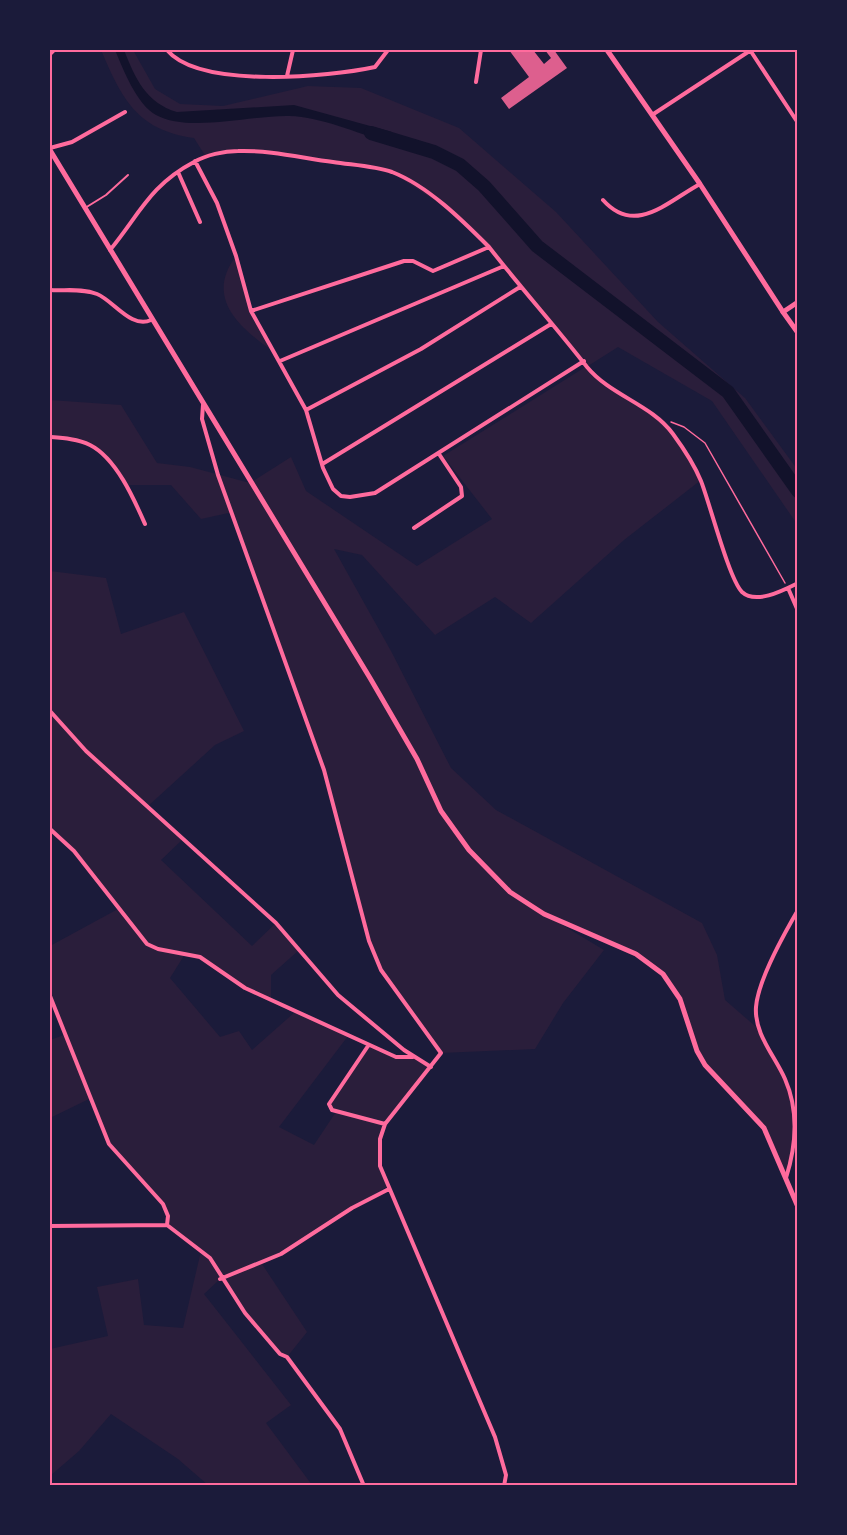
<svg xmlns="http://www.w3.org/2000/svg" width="847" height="1535" viewBox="0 0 847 1535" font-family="Inter,sans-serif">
	<rect width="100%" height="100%" fill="#1b1b3a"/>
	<!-- green -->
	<path fill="#2a1e3b" d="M 101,50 L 133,50 L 155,89 L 180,104 L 223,106 L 308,86 L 361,88 L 459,128 L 556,212 L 658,322 L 745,398 L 797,469 L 797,524 L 712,401 L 618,347 L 588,366 L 611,388 L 653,415 L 671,431 L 701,480 L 624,540 L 531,623 L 495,597 L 435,635 L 362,555 L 334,549 L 391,651 L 451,768 L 496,810 L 702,923 L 717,955 L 725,1000 L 762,1032 L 786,1079 L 795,1121 L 794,1153 L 786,1178 L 764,1128 L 705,1065 L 672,986 L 649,963 L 549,917 L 604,950 L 563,1003 L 535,1049 L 441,1053 L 381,970 L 369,941 L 324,770 L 233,512 L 201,519 L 171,485 L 127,485 L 93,446 L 50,437 L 50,400 L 121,405 L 157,463 L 190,467 L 250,483 L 291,457 L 306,491 L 417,566 L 492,519 L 443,456 L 587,366 L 489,247 L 442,205 L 391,172 L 268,153 L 236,151 L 206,157 L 194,138 C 137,130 122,99 101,50 Z
		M 236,256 L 251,311 L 270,349 C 236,325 206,296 236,256 Z
		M 50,571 L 106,578 L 121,634 L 184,612 L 244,731 L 215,745 L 147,807 L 183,839 L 161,860 L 252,946 L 276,923 L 299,950 L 271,975 L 271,1001 L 245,988 L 200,957 L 185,954 L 170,978 L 220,1037 L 239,1031 L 252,1050 L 295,1012 L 348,1036 L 279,1127 L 314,1145 L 336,1112 L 329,1104 L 368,1046 L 396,1057 L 413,1057 L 431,1067 C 398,1108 366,1130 388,1186 L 262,1264 L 307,1332 L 287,1357 L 280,1354 L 245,1313 L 220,1279 L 204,1294 L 291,1405 L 266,1423 L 312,1485 L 208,1485 L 178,1459 L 111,1414 L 79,1451 L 50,1476 L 50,1349 L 108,1336 L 97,1287 L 138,1279 L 144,1325 L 183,1328 L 201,1251 L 167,1225 L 168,1216 L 163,1204 L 109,1144 L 89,1099 L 50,1118 L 50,1040 L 64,1035 L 50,996 L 50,946 L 118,909 L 74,851 L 50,829 Z"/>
	<!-- water -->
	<path fill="#12122b" d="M 115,50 L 124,50 C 135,78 146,103 177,112 L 294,105 L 392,132 L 387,142 C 356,133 322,117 289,116 C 253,115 188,133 156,115 C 137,105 123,69 115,50 Z"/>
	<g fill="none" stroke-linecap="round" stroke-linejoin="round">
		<!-- river -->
		<path stroke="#12122b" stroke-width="14" d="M 371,133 L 434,152 L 460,165 L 484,186 L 537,246 L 728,392 L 798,491"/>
	</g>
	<!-- building -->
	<path fill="#dd5f8e" d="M 509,50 L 533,50 L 544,64 L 551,58 L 545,50 L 554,50 L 567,68 L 509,109 L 501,98 L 529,77 Z"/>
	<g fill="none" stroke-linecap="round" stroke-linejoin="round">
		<!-- path -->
		<path stroke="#ff6b9d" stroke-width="1.5" d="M 671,422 L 684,427 L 705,443 L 785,583"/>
		<!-- service -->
		<path stroke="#ff6b9d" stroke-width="2" d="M 85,208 L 106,195 L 128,175"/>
		<!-- minor -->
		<path stroke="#ff6b9d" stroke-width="4" d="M 167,50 C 199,89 329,77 375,67 L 388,50
			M 750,50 L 798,123
			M 50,54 L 54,50
			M 287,76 L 293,50
			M 476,82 L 481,50
			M 652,115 L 751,50
			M 50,148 L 72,142 L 125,112
			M 195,161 L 217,203 L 236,256 L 251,311 L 306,410 L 323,468 L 333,489 L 341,496 L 350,497 L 375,493 L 584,361
			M 178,172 L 200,222
			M 603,200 C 635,236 667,202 700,184
			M 110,250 C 139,215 150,185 194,162 C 206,155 224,151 238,151 C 270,150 302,158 333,162 C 352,165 374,166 392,172 C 428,186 462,220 489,247 C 521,288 555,326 587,367 C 611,396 651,404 673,434 C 684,449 694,464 701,481 C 710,504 729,579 742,592 C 756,605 784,590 798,583
			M 50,290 C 65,291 82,288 97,294 C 114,301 131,329 151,320
			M 251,311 L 404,261 L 413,261 L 433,271 L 489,247
			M 280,361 L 504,266
			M 203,405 L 202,419 L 218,475 L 324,770 L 369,941 L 381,970 L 441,1053 L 385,1124 L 380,1139 L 380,1166 L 495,1437 L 506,1475 L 504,1486
			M 306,410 L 421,349 L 520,287
			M 50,437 C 63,438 78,439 90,445 C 116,458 134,499 145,524
			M 324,463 L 551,324
			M 414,528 L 462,496 L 461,487 L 439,454
			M 788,588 L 798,611
			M 50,711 L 86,751 L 276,923 L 338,995 L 404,1050 L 431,1067
			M 50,829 L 74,851 L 147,944 L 158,949 L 200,957 L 245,988 L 396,1057 L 413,1057
			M 50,996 L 109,1144 L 163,1204 L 168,1216 L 167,1225
			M 368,1046 L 329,1104 L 332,1110 L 385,1124
			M 786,1178 C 796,1146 799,1111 785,1079 C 775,1056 754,1034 756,1007 C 758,980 784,934 798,910
			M 50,1226 L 167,1225 L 210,1258 L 245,1313 L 280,1354 L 287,1357 L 340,1429 L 364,1486
			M 220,1279 L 281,1254 L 352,1208 L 389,1189"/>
		<!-- tertiary -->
		<path stroke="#ff6b9d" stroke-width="5" d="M 607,50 L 700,184 L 783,312
			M 50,150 L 370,678 L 417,759 L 441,811 L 469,850 L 510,892 L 544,914 L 636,954 L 663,974 L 680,999 L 697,1051 L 705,1065 L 764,1128 L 798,1207"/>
		<!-- secondary -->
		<path stroke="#ff6b9d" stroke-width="5" d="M 798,302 L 783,312 L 798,333"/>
	</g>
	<!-- border -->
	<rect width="847" height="1535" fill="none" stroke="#1b1b3a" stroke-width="102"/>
	<rect x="51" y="51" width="745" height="1433" fill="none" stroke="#ff6b9d" stroke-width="2"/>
</svg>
